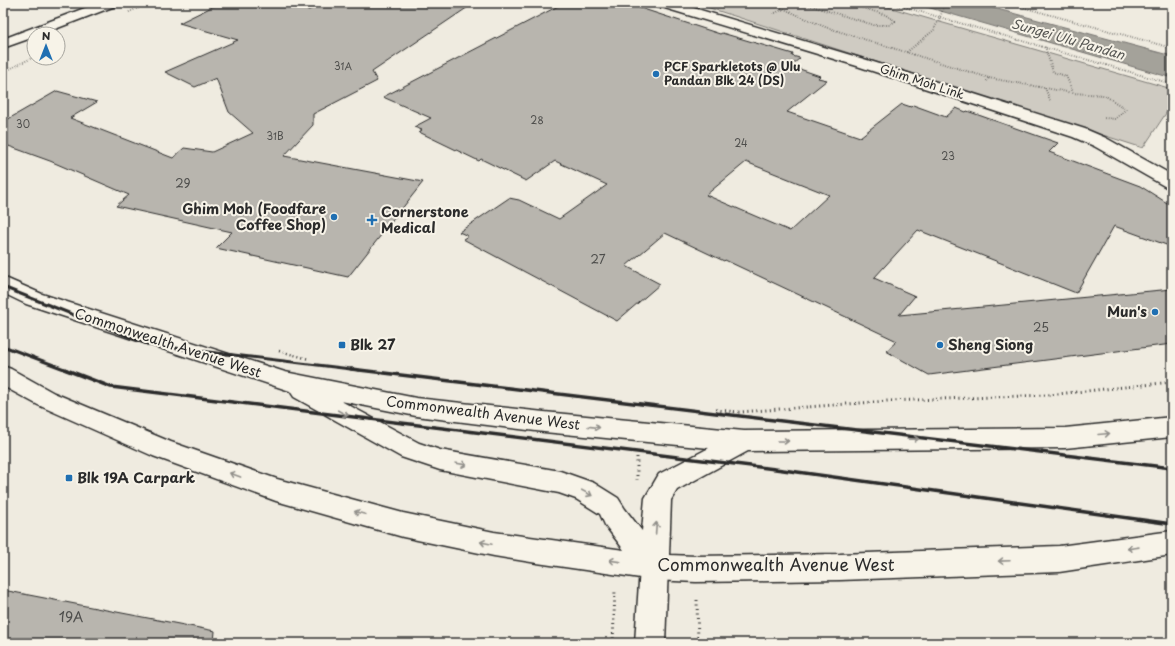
<svg xmlns="http://www.w3.org/2000/svg" width="1175" height="646" viewBox="0 0 1175 646" font-family="'Playpen Sans',sans-serif">
	<rect width="100%" height="100%" fill="#efebe0"/>
	<filter id="ink" filterUnits="userSpaceOnUse"><feTurbulence type="fractalNoise" baseFrequency=".025" numOctaves="2"/><feDisplacementMap in="SourceGraphic" scale="8" xChannelSelector="R" yChannelSelector="G"/><feConvolveMatrix kernelMatrix="1 2 1 2 8 2 1 2 1" color-interpolation-filters="sRGB"/></filter>
	<g filter="url(#ink)">
		<!-- green -->
		<path fill="#cfcbc2" stroke="#7d7b76" d="M 694,3 L 874,3 L 1172,89 L 1172,104 L 1143,148 Z"/>
		<!-- water -->
		<path fill="#a4a29a" stroke="#74726e" d="M 913,3 L 975,3 L 1172,56 L 1172,78 Z"/>
		<!-- building -->
		<path fill="#b8b5ae" stroke="#2b2b2b" fill-rule="evenodd" d="M 220,3 L 284,3 L 309,10 L 324,3 L 474,3 L 372,72 L 377,81 L 313,114 L 313,125 L 284,156 L 423,182 L 348,277 L 216,248 L 232,232 L 116,206 L 129,195 L 50,161 L 3,144 L 3,122 L 57,91 L 97,102 L 70,118 L 173,158 L 184,148 L 212,152 L 253,133 L 229,112 L 216,78 L 195,87 L 165,72 L 238,40 L 179,23 Z
			M 564,3 L 625,3 L 720,34 L 722,33 L 793,54 L 792,56 L 800,58 L 791,66 L 820,76 L 818,78 L 827,80 L 787,112 L 860,137 L 902,104 L 911,107 L 913,105 L 946,117 L 956,108 L 966,112 L 967,111 L 1058,143 L 1049,152 L 1140,186 L 1172,206 L 1172,247 L 1114,226 L 1076,293 L 918,230 L 874,278 L 915,296 L 899,315 L 1172,289 L 1172,344 L 929,375 L 886,351 L 897,341 L 725,260 L 724,261 L 665,233 L 626,266 L 660,284 L 617,321 L 463,239 L 468,236 L 459,232 L 509,198 L 519,200 L 559,219 L 607,185 L 555,161 L 526,181 L 481,159 L 479,161 L 419,132 L 422,130 L 414,127 L 431,118 L 383,97 ZM 746,162 L 829,195 L 790,231 L 706,195 Z
			M 3,590 L 215,631 L 214,643 L 3,643 Z"/>
		<g fill="none" stroke-linecap="round" stroke-linejoin="round">
			<defs>
				<path id="street" d="M 98,3 L 117,3 L 115,6 L 42,34 L 34,34 L 34,37 L 3,48 L 3,39 Z
					M 656,3 L 677,3 L 867,60 L 1085,129 L 1106,138 L 1172,175 L 1172,188 L 1166,187 L 1094,146 L 1073,137 L 857,66 L 658,6 Z
					M 654,554 L 664,558 L 668,567 L 665,643 L 635,643 L 640,567 L 644,558 Z"/>
				<path id="primary" d="M 3,277 L 42,294 L 285,372 L 416,398 L 544,412 L 744,431 L 1065,428 L 1172,417 L 1172,437 L 1065,448 L 748,451 L 677,490 L 671,500 L 669,555 L 696,556 L 840,554 L 1059,546 L 1172,531 L 1172,555 L 1059,572 L 840,580 L 696,582 L 654,580 L 537,563 L 494,556 L 403,537 L 276,501 L 153,456 L 38,405 L 3,386 L 3,366 L 11,369 L 54,393 L 171,442 L 277,479 L 403,513 L 494,532 L 624,550 L 605,525 L 600,514 L 576,499 L 559,493 L 440,470 L 401,457 L 294,397 L 290,391 L 26,304 L 3,293 ZM 341,401 L 416,416 L 544,432 L 709,448 L 659,474 L 645,498 L 642,531 L 625,509 L 618,498 L 594,483 L 560,471 L 440,450 L 419,443 Z"/>
			</defs>
			<!-- street casing -->
			<use href="#street" stroke="#2b2b2b" stroke-width="3"/>
			<!-- primary casing -->
			<use href="#primary" stroke="#2b2b2b" stroke-width="3"/>
			<!-- path-far2 -->
			<path stroke="#2b2b2b" stroke-width="2" stroke-dasharray="0.5 2" stroke-linecap="butt" d="M 770,3 L 825,27 L 989,78 L 986,82
				M 802,3 L 874,25 L 890,25 L 895,21 L 886,15 L 847,3
				M 890,3 L 1172,84
				M 1007,3 L 1172,48
				M 129,12 L 151,3
				M 773,14 L 784,9
				M 1045,47 L 1053,72 L 1066,76 L 1073,92
				M 907,52 L 934,30
				M 3,72 L 34,57
				M 989,78 L 1073,93 L 1104,95 L 1126,109 L 1115,119 L 1103,118
				M 1045,88 L 1050,100"/>
			<!-- path-far1 -->
			<path stroke="#2b2b2b" stroke-width="2.5" stroke-dasharray="1 3" stroke-linecap="butt" d="M 279,351 L 309,359"/>
			<!-- path -->
			<path stroke="#2b2b2b" stroke-width="3" stroke-dasharray="1 3.5" stroke-linecap="butt" d="M 716,410 L 739,412 L 888,401 L 1048,395 L 1172,382
				M 637,457 L 637,480
				M 697,600 L 698,643
				M 613,643 L 615,590"/>
			<!-- street -->
			<use href="#street" fill="#f7f3e8" fill-rule="evenodd"/>
			<!-- primary -->
			<use href="#primary" fill="#f7f3e8" fill-rule="evenodd"/>
			<!-- rail-far1 -->
			<path stroke="#2b2b2b" stroke-width="3" d="M 3,287 L 150,345 L 359,370
				M 3,346 L 67,370"/>
			<!-- rail -->
			<path stroke="#2b2b2b" stroke-width="3.5" d="M 64,369 L 111,387 L 783,470 L 1172,524
				M 351,369 L 1172,468"/>
			<!-- path-bridge -->
			<path stroke="#2b2b2b" stroke-width="2" stroke-dasharray="0.5 2" stroke-linecap="butt" d="M 934,30 L 946,3"/>
		</g>
		<!-- one-way arrows -->
		<defs><path id="oneway-shaft" d="M-6 0H5M1.5-3L5.5 0L1.5 3" fill="none" stroke-width="1.6" stroke-linecap="round" stroke-linejoin="round"/></defs>
		<g stroke="#918f8a">
			<use href="#oneway-shaft" transform="translate(343 413) rotate(28)"/>
			<use href="#oneway-shaft" transform="translate(594 427) rotate(6)"/>
			<use href="#oneway-shaft" transform="translate(1104 434) rotate(-5)"/>
			<use href="#oneway-shaft" transform="translate(913 439) rotate(-1)"/>
			<use href="#oneway-shaft" transform="translate(783 441)"/>
			<use href="#oneway-shaft" transform="translate(461 464) rotate(10)"/>
			<use href="#oneway-shaft" transform="translate(235 475) rotate(-160)"/>
			<use href="#oneway-shaft" transform="translate(587 493) rotate(28)"/>
			<use href="#oneway-shaft" transform="translate(360 513) rotate(-165)"/>
			<use href="#oneway-shaft" transform="translate(656 528) rotate(-86)"/>
			<use href="#oneway-shaft" transform="translate(486 543) rotate(-168)"/>
			<use href="#oneway-shaft" transform="translate(1133 548) rotate(172)"/>
			<use href="#oneway-shaft" transform="translate(615 561) rotate(-172)"/>
			<use href="#oneway-shaft" transform="translate(1004 561) rotate(178)"/>
		</g>
	</g>
	<!-- markers -->
	<g fill="#1f6fb2" stroke="#f7f3e8" stroke-width="1.5">
		<circle cx="656" cy="74" r="4"/>
		<circle cx="334" cy="217" r="4"/>
		<path d="M370 214h4v4h4v4h-4v4h-4v-4h-4v-4h4z"/>
		<circle cx="1155" cy="312" r="4"/>
		<rect x="338" y="341" width="8" height="8" rx="2"/>
		<circle cx="940" cy="345" r="4"/>
		<rect x="65" y="474" width="8" height="8" rx="2"/>
	</g>
	<g text-anchor="middle" stroke-width="4" stroke-linejoin="round" paint-order="stroke">
		<!-- far-number labels -->
		<g font-size="10" fill="#4e4e4c">
			<text x="343" y="70">31A</text>
			<text x="537" y="124">28</text>
			<text x="23" y="128">30</text>
			<text x="275" y="140">31B</text>
			<text x="741" y="147">24</text>
			<text x="948" y="160">23</text>
		</g>
		<!-- far-poi labels -->
		<g font-size="12" font-weight="bold" fill="#2b2b2b" stroke="#f7f3e8" text-anchor="start">
			<text x="664" y="71">PCF Sparkletots @ Ulu<tspan x="664" dy="14">Pandan Blk 24 (DS)</tspan></text>
		</g>
		<!-- far-street labels -->
		<g font-size="12" fill="#2b2b2b" stroke="#f7f3e8">
			<text transform="translate(922 82) rotate(18)" y="4">Ghim Moh Link</text>
		</g>
		<!-- number labels -->
		<g font-size="12" fill="#4e4e4c">
			<text x="183" y="188">29</text>
			<text x="598" y="264">27</text>
			<text x="1041" y="332">25</text>
		</g>
		<!-- far-water labels -->
		<g font-size="13" font-style="italic" fill="#555552" stroke="#f7f3e8">
			<text transform="translate(1068 39) rotate(16)" y="5">Sungei Ulu Pandan</text>
		</g>
		<!-- poi labels -->
		<g font-size="14" font-weight="bold" fill="#2b2b2b" stroke="#f7f3e8" text-anchor="start">
			<text x="326" y="214" text-anchor="end">Ghim Moh (Foodfare<tspan x="326" dy="16">Coffee Shop)</tspan></text>
			<text x="381" y="217">Cornerstone<tspan x="381" dy="16">Medical</tspan></text>
			<text x="1147" y="317" text-anchor="end">Mun's</text>
			<text x="350" y="350">Blk 27</text>
			<text x="948" y="350">Sheng Siong</text>
			<text x="77" y="483">Blk 19A Carpark</text>
		</g>
		<!-- street labels -->
		<g font-size="14" fill="#2b2b2b" stroke="#f7f3e8">
			<text transform="translate(168 343) rotate(18)" y="5">Commonwealth Avenue West</text>
			<text transform="translate(483 413) rotate(7)" y="5">Commonwealth Avenue West</text>
		</g>
		<!-- near-number labels -->
		<g font-size="14" fill="#4e4e4c">
			<text x="71" y="622">19A</text>
		</g>
		<!-- near-street labels -->
		<g font-size="17" fill="#2b2b2b" stroke="#f7f3e8">
			<text x="776" y="571">Commonwealth Avenue West</text>
		</g>
	</g>
	<!-- margin -->
	<rect width="1175" height="646" fill="none" stroke="#f7f3e8" stroke-width="16"/>
	<rect x="8" y="8" width="1159" height="630" fill="none" stroke="#2b2b2b" stroke-width="1.5" filter="url(#ink)"/>
	<!-- north arrow -->
	<g transform="translate(46 46)"><circle r="19" fill="#f7f3e8" stroke="#a5a39c"/>
	<path d="M0-3L7 15L0 10L-7 15Z" fill="#1f6fb2"/>
	<text y="-6" font-size="11" font-weight="bold" text-anchor="middle" fill="#2b2b2b">N</text>
	</g>
</svg>
